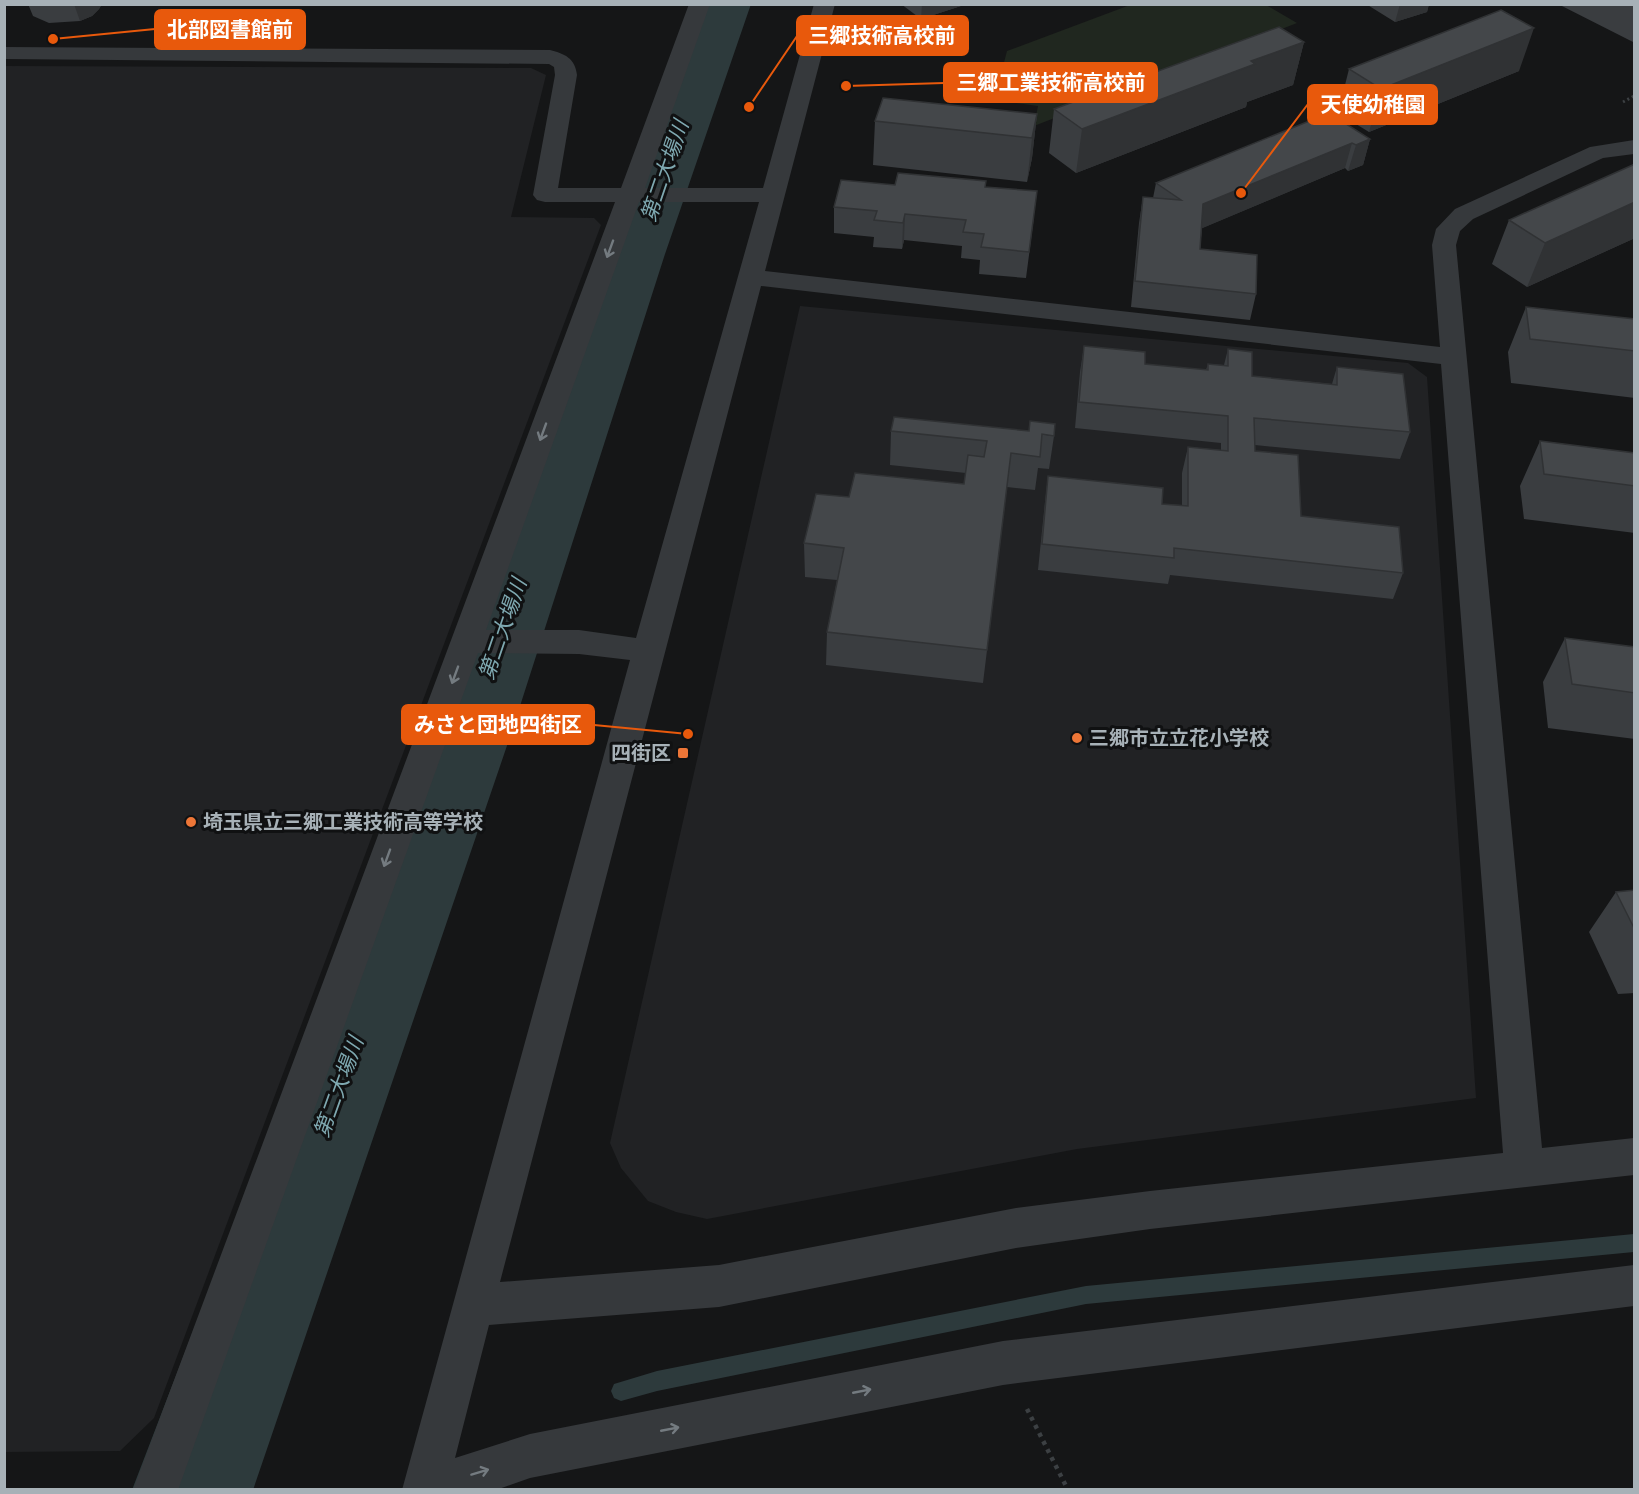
<svg xmlns="http://www.w3.org/2000/svg" width="1639" height="1494" viewBox="0 0 1639 1494" font-family="'Nunito Sans','Noto Sans JP',sans-serif">
	<rect width="100%" height="100%" fill="#151617"/>
	<!-- built -->
	<path fill="#212224" d="M 4,66 L 531,68 L 546,75 L 511,217 L 594,218 L 601,225 L 154,1418 L 120,1451 L 5,1452 Z
		M 800,306 L 1408,363 L 1427,377 L 1476,1098 L 1077,1149 L 707,1219 L 676,1212 L 648,1201 L 621,1168 L 610,1143 Z"/>
	<!-- green -->
	<path fill="#20271f" d="M 1130,5 L 1266,5 L 1297,23 L 1034,126 L 1038,106 L 1009,102 L 1012,91 L 997,89 L 1007,51 Z"/>
	<g fill="none" stroke-linecap="round" stroke-linejoin="round">
		<!-- stream -->
		<path fill="#2d3a3c" fill-rule="evenodd" d="M 1634,1234 L 1634,1252 L 1086,1304 L 657,1391 L 621,1401 L 614,1398 L 611,1391 L 614,1384 L 657,1371 L 1086,1286 Z
			M 266,1397 L 273,1400 L 276,1407 L 273,1414 L 266,1417 L 219,1421 L 212,1418 L 209,1411 L 212,1404 L 219,1401 Z"/>
		<!-- river -->
		<path fill="#2d3a3c" fill-rule="evenodd" d="M 695,4 L 751,4 L 665,254 L 512,731 L 253,1490 L 132,1490 L 424,731 L 599,254 Z"/>
		<!-- path-far1 -->
		<path stroke="#3c4043" stroke-width="3" stroke-dasharray="2 3" stroke-linecap="butt" d="M 1623,102 L 1634,96"/>
		<!-- path -->
		<path stroke="#3c4043" stroke-width="4.5" stroke-dasharray="4 5" stroke-linecap="butt" d="M 1027,1409 L 1068,1490"/>
		<!-- minor -->
		<path fill="#36393c" fill-rule="evenodd" d="M 689,4 L 710,4 L 645,188 L 763,188 L 814,4 L 835,4 L 765,271 L 1440,347 L 1432,245 L 1436,229 L 1455,209 L 1590,147 L 1634,140 L 1634,154 L 1603,158 L 1473,219 L 1460,231 L 1456,245 L 1542,1148 L 1634,1138 L 1634,1175 L 1150,1229 L 1016,1248 L 719,1307 L 489,1325 L 455,1458 L 530,1434 L 1003,1341 L 1634,1265 L 1634,1306 L 1003,1385 L 530,1478 L 496,1490 L 402,1490 L 630,660 L 579,654 L 478,653 L 178,1490 L 133,1490 L 615,202 L 545,202 L 537,200 L 533,195 L 555,75 L 554,67 L 549,64 L 4,59 L 4,47 L 550,50 C 565,54 575,58 577,75 L 558,188 L 621,188 ZM 639,202 L 759,202 L 636,638 L 579,630 L 486,630 ZM 761,286 L 1441,364 L 1503,1153 L 1150,1191 L 1016,1208 L 719,1265 L 500,1282 Z"/>
	</g>
	<!-- wall -->
	<path fill="#3a3d40" d="M 28,4 L 102,4 L 99,9 L 92,16 L 80,21 L 49,23 L 33,16 Z
		M 901,4 L 967,4 L 921,19 Z
		M 1366,4 L 1429,4 L 1427,12 L 1395,22 Z
		M 1558,4 L 1635,4 L 1635,43 Z
		M 1304,42 L 1293,85 L 1247,102 L 1246,107 L 1076,173 L 1049,153 L 1054,109 Z
		M 1349,69 L 1519,71 L 1369,132 L 1338,113 Z
		M 1037,114 L 1032,158 L 1027,182 L 873,165 L 875,121 Z
		M 1370,139 L 1363,165 L 1348,171 L 1345,168 L 1202,228 L 1200,249 L 1256,294 L 1250,320 L 1131,307 L 1139,223 L 1143,197 L 1153,198 L 1156,183 Z
		M 1635,164 L 1635,238 L 1527,287 L 1492,264 L 1509,220 Z
		M 895,185 L 985,187 L 1034,217 L 1026,278 L 979,274 L 980,260 L 961,258 L 962,246 L 904,240 L 902,249 L 873,247 L 874,237 L 834,233 L 834,207 Z
		M 1526,307 L 1635,319 L 1635,398 L 1511,383 L 1508,352 Z
		M 1084,346 L 1145,364 L 1206,370 L 1208,364 L 1224,365 L 1228,349 L 1252,376 L 1332,384 L 1337,367 L 1410,432 L 1400,459 L 1255,445 L 1255,451 L 1301,516 L 1403,573 L 1393,599 L 1170,575 L 1168,584 L 1038,570 L 1045,502 L 1048,476 L 1162,504 L 1182,505 L 1182,473 L 1188,447 L 1221,450 L 1221,443 L 1075,428 L 1080,372 Z
		M 894,417 L 1054,436 L 1049,469 L 1038,468 L 1035,490 L 1007,487 L 983,683 L 826,665 L 827,632 L 837,580 L 805,577 L 804,543 L 849,497 L 964,484 L 966,473 L 890,465 L 891,431 Z
		M 1540,441 L 1635,453 L 1635,533 L 1524,519 L 1520,486 Z
		M 1565,638 L 1635,647 L 1635,739 L 1548,728 L 1543,682 Z
		M 1635,890 L 1635,993 L 1618,994 L 1589,932 L 1616,892 Z"/>
	<!-- shaded-wall -->
	<path fill="#303234" d="M 74,4 L 102,4 L 99,9 L 92,16 L 80,21 Z
		M 922,4 L 967,4 L 921,19 Z
		M 1400,4 L 1429,4 L 1427,12 L 1395,22 Z
		M 1534,28 L 1519,71 L 1369,132 L 1381,89 Z
		M 1304,42 L 1293,85 L 1247,102 L 1246,107 L 1076,173 L 1082,129 L 1251,61 Z
		M 1037,114 L 1032,158 L 1027,182 L 1032,138 Z
		M 1370,139 L 1363,165 L 1348,171 L 1356,145 Z
		M 1352,143 L 1345,168 L 1198,230 L 1203,204 Z
		M 1635,202 L 1635,238 L 1527,287 L 1545,243 Z
		M 905,214 L 904,240 L 902,249 L 903,223 Z"/>
	<!-- building -->
	<path fill="#44474a" stroke="#303234" stroke-width="1.5" d="M 1501,10 L 1534,28 L 1381,89 L 1349,69 Z
		M 1279,27 L 1304,42 L 1251,61 L 1255,64 L 1082,129 L 1054,109 Z
		M 883,98 L 1037,114 L 1032,138 L 875,121 Z
		M 1329,113 L 1370,139 L 1356,145 L 1352,143 L 1203,204 L 1200,249 L 1257,255 L 1256,294 L 1135,281 L 1143,197 L 1181,200 L 1156,183 Z
		M 1635,164 L 1635,202 L 1545,243 L 1509,220 Z
		M 898,173 L 986,181 L 985,187 L 1037,191 L 1029,252 L 981,247 L 984,234 L 963,232 L 966,220 L 905,214 L 903,223 L 874,220 L 877,211 L 834,207 L 841,180 L 895,185 Z
		M 1526,307 L 1635,319 L 1635,351 L 1530,339 Z
		M 1084,346 L 1145,352 L 1145,364 L 1208,370 L 1208,364 L 1228,366 L 1228,349 L 1252,352 L 1252,376 L 1337,385 L 1337,367 L 1403,374 L 1410,432 L 1254,418 L 1255,451 L 1298,455 L 1301,516 L 1399,527 L 1403,573 L 1174,548 L 1174,558 L 1042,544 L 1048,476 L 1163,488 L 1162,504 L 1188,506 L 1188,447 L 1228,451 L 1228,416 L 1079,402 Z
		M 894,417 L 1029,431 L 1030,421 L 1055,424 L 1054,436 L 1042,434 L 1040,457 L 1011,453 L 987,650 L 827,632 L 844,548 L 804,543 L 816,494 L 849,497 L 855,473 L 964,484 L 968,455 L 984,457 L 987,441 L 891,431 Z
		M 1540,441 L 1635,453 L 1635,486 L 1544,474 Z
		M 1565,638 L 1635,647 L 1635,693 L 1572,684 Z
		M 1635,890 L 1635,930 L 1616,892 Z"/>
	<!-- one-way arrows -->
	<defs><path id="oneway-shaft" d="M-6 0H5M1.5-3L5.5 0L1.5 3" fill="none" stroke-width="1.6" stroke-linecap="round" stroke-linejoin="round" transform="scale(1.5)"/></defs>
	<g stroke="#747b80">
		<use href="#oneway-shaft" transform="translate(610 249) rotate(110)"/>
		<use href="#oneway-shaft" transform="translate(543 432) rotate(110)"/>
		<use href="#oneway-shaft" transform="translate(455 675) rotate(110)"/>
		<use href="#oneway-shaft" transform="translate(387 858) rotate(110)"/>
		<use href="#oneway-shaft" transform="translate(862 1391) rotate(-11)"/>
		<use href="#oneway-shaft" transform="translate(670 1429) rotate(-11)"/>
		<use href="#oneway-shaft" transform="translate(480 1472) rotate(-17)"/>
	</g>
	<!-- markers -->
	<g fill="#ed7637" stroke="#101112" stroke-width="2">
		<circle cx="1077" cy="738" r="6"/>
		<rect x="677" y="747" width="12" height="12" rx="3"/>
		<circle cx="191" cy="822" r="6"/>
	</g>
	<g text-anchor="middle" stroke-width="6" stroke-linejoin="round" paint-order="stroke">
		<!-- poi labels -->
		<g font-size="20" font-weight="bold" fill="#a7b1b7" stroke="#101112" text-anchor="start">
			<text x="1089" y="745">三郷市立立花小学校</text>
			<text x="671" y="760" text-anchor="end">四街区</text>
			<text x="203" y="829">埼玉県立三郷工業技術高等学校</text>
		</g>
		<!-- water labels -->
		<g font-size="21" font-style="italic" fill="#7fa9b1" stroke="#101112">
			<text transform="translate(665 171) rotate(-71)" y="7">第二大場川</text>
			<text transform="translate(503 629) rotate(-71)" y="7">第二大場川</text>
			<text transform="translate(339 1087) rotate(-70)" y="7">第二大場川</text>
		</g>
	</g>
	<!-- callouts -->
	<path fill="none" stroke="#e8590c" stroke-width="2" d="M53 39L155 29M749 107L797 36M846 86L944 83M1241 193L1308 104M688 734L594 725"/>
	<g fill="#e8590c" stroke="#101112" stroke-width="2">
		<circle cx="53" cy="39" r="6"/>
		<circle cx="749" cy="107" r="6"/>
		<circle cx="846" cy="86" r="6"/>
		<circle cx="1241" cy="193" r="6"/>
		<circle cx="688" cy="734" r="6"/>
	</g>
	<g fill="#e8590c" stroke="#e8590c" stroke-width="2">
		<rect x="155" y="10" width="150" height="39" rx="6"/>
		<rect x="797" y="16" width="171" height="39" rx="6"/>
		<rect x="944" y="63" width="213" height="39" rx="6"/>
		<rect x="1308" y="85" width="129" height="39" rx="6"/>
		<rect x="402" y="705" width="192" height="39" rx="6"/>
	</g>
	<g font-size="21" text-anchor="middle" font-weight="bold" fill="#fff">
		<text x="230" y="37">北部図書館前</text>
		<text x="882" y="43">三郷技術高校前</text>
		<text x="1051" y="90">三郷工業技術高校前</text>
		<text x="1373" y="112">天使幼稚園</text>
		<text x="498" y="732">みさと団地四街区</text>
	</g>
	<!-- border -->
	<rect width="1639" height="1494" fill="none" stroke="#a7b1b7" stroke-width="12"/>
</svg>
